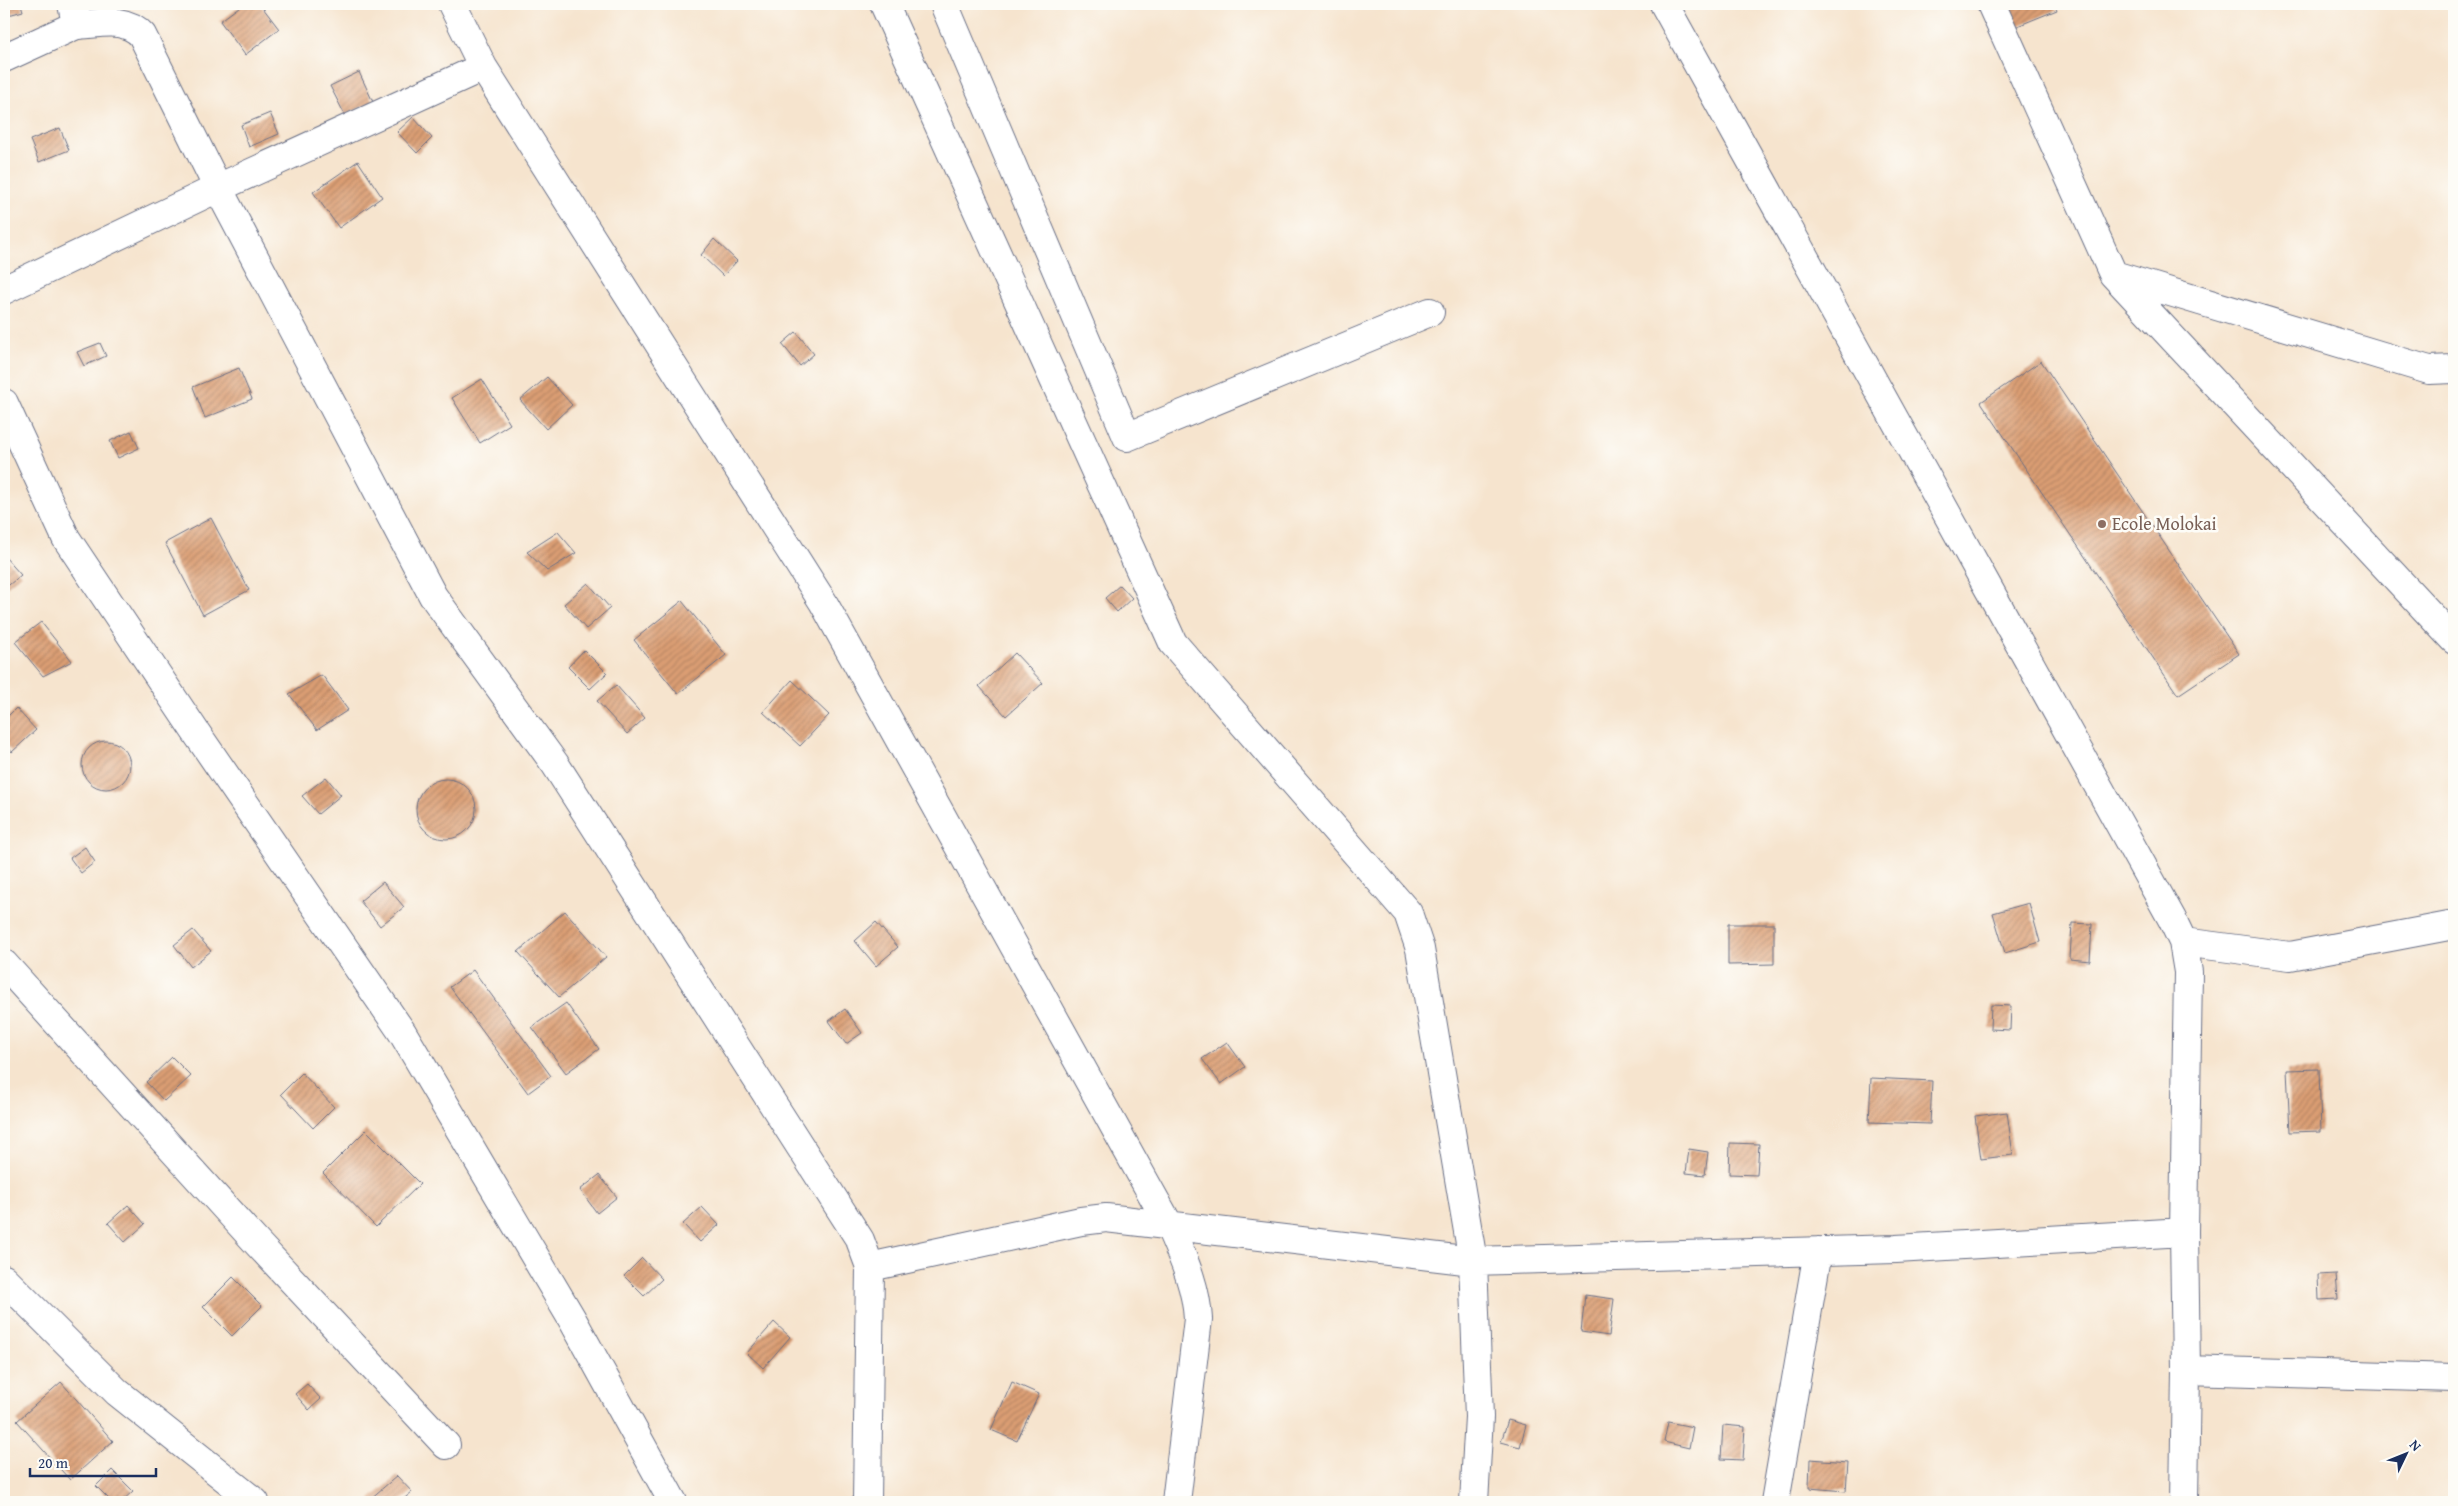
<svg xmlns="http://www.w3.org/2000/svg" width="2458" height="1506" viewBox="0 0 2458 1506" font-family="'Gentium Book Plus',serif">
	<defs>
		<pattern id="building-hatch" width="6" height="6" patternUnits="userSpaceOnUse" patternTransform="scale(1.25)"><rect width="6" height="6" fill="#db9e73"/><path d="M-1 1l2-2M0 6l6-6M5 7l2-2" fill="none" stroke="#b18162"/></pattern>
	</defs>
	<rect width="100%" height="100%" fill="#fdfcf7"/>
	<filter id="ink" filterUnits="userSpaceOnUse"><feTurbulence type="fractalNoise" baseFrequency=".02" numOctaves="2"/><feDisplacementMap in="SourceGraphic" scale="10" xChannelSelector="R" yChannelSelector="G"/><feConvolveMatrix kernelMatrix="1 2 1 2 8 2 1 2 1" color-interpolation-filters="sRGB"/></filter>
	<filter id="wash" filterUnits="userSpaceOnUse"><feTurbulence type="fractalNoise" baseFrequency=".0096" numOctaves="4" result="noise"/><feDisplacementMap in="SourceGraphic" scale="20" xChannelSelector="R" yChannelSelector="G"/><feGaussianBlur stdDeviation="1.12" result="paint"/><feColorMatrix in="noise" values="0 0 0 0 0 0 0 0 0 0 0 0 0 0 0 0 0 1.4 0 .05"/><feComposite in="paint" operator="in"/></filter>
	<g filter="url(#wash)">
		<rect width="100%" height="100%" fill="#f6e4ce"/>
		<g id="blocks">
			<!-- building -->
			<path fill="url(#building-hatch)" d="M 4,4 L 21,4 L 23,11 L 5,16 Z
				M 243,4 L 260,4 L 279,29 L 245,55 L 220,21 Z
				M 2005,4 L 2054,4 L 2057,10 L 2015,27 Z
				M 359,72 L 373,102 L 345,115 L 330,86 Z
				M 270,113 L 279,134 L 249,147 L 241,125 Z
				M 413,117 L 432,138 L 417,153 L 397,132 Z
				M 60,128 L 69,150 L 39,162 L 30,140 Z
				M 358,161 L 382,197 L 339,228 L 313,192 Z
				M 714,239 L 737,261 L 723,276 L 701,255 Z
				M 796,332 L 814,354 L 800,366 L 782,344 Z
				M 100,343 L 106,356 L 84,366 L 77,352 Z
				M 2041,361 L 2239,654 L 2178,695 L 1981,402 Z
				M 239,368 L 252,399 L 205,418 L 193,387 Z
				M 547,377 L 572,405 L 546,429 L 520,400 Z
				M 482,379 L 510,424 L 480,443 L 452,398 Z
				M 131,431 L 139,448 L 118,458 L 110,441 Z
				M 211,518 L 249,590 L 203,615 L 165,543 Z
				M 558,532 L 576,553 L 547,571 L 527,552 Z
				M 5,557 L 21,575 L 4,589 L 4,558 Z
				M 588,583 L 610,608 L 586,629 L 564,604 Z
				M 1120,585 L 1132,598 L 1117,612 L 1105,598 Z
				M 682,601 L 726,655 L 678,694 L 634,640 Z
				M 41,622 L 72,661 L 43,676 L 15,642 Z
				M 584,650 L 607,673 L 590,689 L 568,667 Z
				M 1015,653 L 1043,683 L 1006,716 L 979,686 Z
				M 322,675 L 348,710 L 317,730 L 289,694 Z
				M 792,680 L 829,715 L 800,746 L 763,712 Z
				M 616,685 L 645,718 L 627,734 L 597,701 Z
				M 16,708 L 36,730 L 12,752 L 4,743 L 4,720 Z
				M82 765a24 24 0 1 1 48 0a24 24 0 1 1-48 0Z
				M 326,777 L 341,795 L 318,814 L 302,796 Z
				M416 809a30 30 0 1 1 60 0a30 30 0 1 1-60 0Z
				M 85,847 L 95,862 L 81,873 L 70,858 Z
				M 383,882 L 404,907 L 380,926 L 360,901 Z
				M 2029,903 L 2040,942 L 2005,953 L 1993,913 Z
				M 565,911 L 606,957 L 559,997 L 518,952 Z
				M 876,922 L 898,947 L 876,966 L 855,941 Z
				M 2072,923 L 2092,924 L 2090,961 L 2070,959 Z
				M 1728,924 L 1774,924 L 1774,964 L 1728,965 Z
				M 193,930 L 211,951 L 191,967 L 174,945 Z
				M 473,970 L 551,1076 L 528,1093 L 450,987 Z
				M 566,1003 L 599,1049 L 566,1073 L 532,1027 Z
				M 1991,1005 L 2011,1006 L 2010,1030 L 1990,1029 Z
				M 845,1009 L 862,1033 L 846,1044 L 829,1021 Z
				M 1227,1042 L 1245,1067 L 1221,1084 L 1202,1059 Z
				M 172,1057 L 191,1076 L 164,1101 L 146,1082 Z
				M 2319,1069 L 2321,1131 L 2290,1132 L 2287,1070 Z
				M 302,1073 L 334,1107 L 313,1128 L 281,1094 Z
				M 1871,1078 L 1932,1081 L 1930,1124 L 1869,1122 Z
				M 2007,1112 L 2013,1155 L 1981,1159 L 1975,1116 Z
				M 366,1130 L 420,1184 L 376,1227 L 323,1173 Z
				M 1730,1143 L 1759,1144 L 1757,1175 L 1729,1174 Z
				M 1689,1149 L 1708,1152 L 1705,1175 L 1686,1173 Z
				M 599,1175 L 617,1197 L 597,1213 L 580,1190 Z
				M 128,1205 L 145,1224 L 125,1242 L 108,1223 Z
				M 702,1207 L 719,1225 L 700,1242 L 683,1224 Z
				M 642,1258 L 662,1279 L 644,1296 L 624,1276 Z
				M 2336,1274 L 2338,1299 L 2319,1300 L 2318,1275 Z
				M 233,1277 L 262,1306 L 232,1336 L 203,1307 Z
				M 1585,1295 L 1614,1299 L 1609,1336 L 1581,1332 Z
				M 774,1322 L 790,1337 L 763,1368 L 747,1353 Z
				M 61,1382 L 113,1441 L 70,1480 L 17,1421 Z
				M 1012,1382 L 1039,1394 L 1017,1441 L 991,1430 Z
				M 307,1384 L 321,1399 L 309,1410 L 295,1394 Z
				M 1508,1420 L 1526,1425 L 1520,1447 L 1501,1442 Z
				M 1668,1422 L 1693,1427 L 1689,1448 L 1664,1442 Z
				M 1723,1425 L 1745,1427 L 1743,1460 L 1721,1459 Z
				M 1810,1459 L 1848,1462 L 1846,1491 L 1809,1488 Z
				M 112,1470 L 133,1491 L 121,1502 L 112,1502 L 96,1486 Z
				M 397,1476 L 412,1492 L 400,1502 L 373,1502 L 370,1499 Z"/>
		</g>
	</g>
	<g filter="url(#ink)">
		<use href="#blocks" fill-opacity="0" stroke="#686e85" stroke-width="1"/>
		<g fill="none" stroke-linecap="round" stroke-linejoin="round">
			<defs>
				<path id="minor" d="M 72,4 L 76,25 C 100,24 125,16 142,35 L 218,188 L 433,596 L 555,764 L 860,1240 L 870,1267 L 867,1502
					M 452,4 L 483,67 L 823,602 L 1169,1225 C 1182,1256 1196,1284 1198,1319 L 1176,1502
					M 884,4 L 1173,643 L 1408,913 L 1420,949 L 1473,1261 L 1479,1417 L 1474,1502
					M 944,4 L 1127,437 L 1430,312
					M 1664,4 L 2172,919 L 2183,942 L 2188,972 L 2184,1232 L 2186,1370 L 2184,1502
					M 1991,4 L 2113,274 L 2454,640
					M 4,58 L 76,25
					M 2114,275 L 2429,370 L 2454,369
					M 4,290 L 218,188 L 483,67
					M 4,403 L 66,538 L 195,731 L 402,1032 L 572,1319 L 673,1502
					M 2183,942 L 2290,956 L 2454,925
					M 4,964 L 258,1244 L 446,1445
					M 870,1267 L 1081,1221 L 1106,1218 L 1473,1261 L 1896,1249 L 2184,1232
					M 4,1279 L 117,1392 L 255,1502
					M 2186,1370 L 2454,1378
					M 1775,1502 L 1818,1251"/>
			</defs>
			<!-- minor casing -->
			<use href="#minor" stroke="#686e85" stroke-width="30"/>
			<!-- minor -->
			<use href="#minor" stroke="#fff" stroke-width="28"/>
		</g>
	</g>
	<!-- markers -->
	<circle fill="#8d6e63" stroke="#fdfcf7" stroke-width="2" cx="2102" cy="524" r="5"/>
	<g text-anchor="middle" stroke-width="5" stroke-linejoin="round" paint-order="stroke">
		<!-- education labels -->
		<g font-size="18" fill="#785e54" stroke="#fdfcf7" text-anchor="start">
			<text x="2112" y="530">Ecole Molokai</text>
		</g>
	</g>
	<!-- margin -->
	<rect width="2458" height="1506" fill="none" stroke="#fdfcf7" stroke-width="20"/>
	<!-- north arrow -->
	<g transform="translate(2406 1454) rotate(47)" stroke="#fdfcf7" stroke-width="4" paint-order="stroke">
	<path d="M0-4L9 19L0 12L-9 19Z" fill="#1b2f5e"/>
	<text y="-8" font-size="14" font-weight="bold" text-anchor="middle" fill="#1b2f5e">N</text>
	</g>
	<!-- scale -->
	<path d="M30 1468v8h126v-8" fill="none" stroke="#1b2f5e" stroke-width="2.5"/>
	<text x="38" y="1468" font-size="15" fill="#1b2f5e" stroke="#fdfcf7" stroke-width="4" paint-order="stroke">20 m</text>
</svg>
